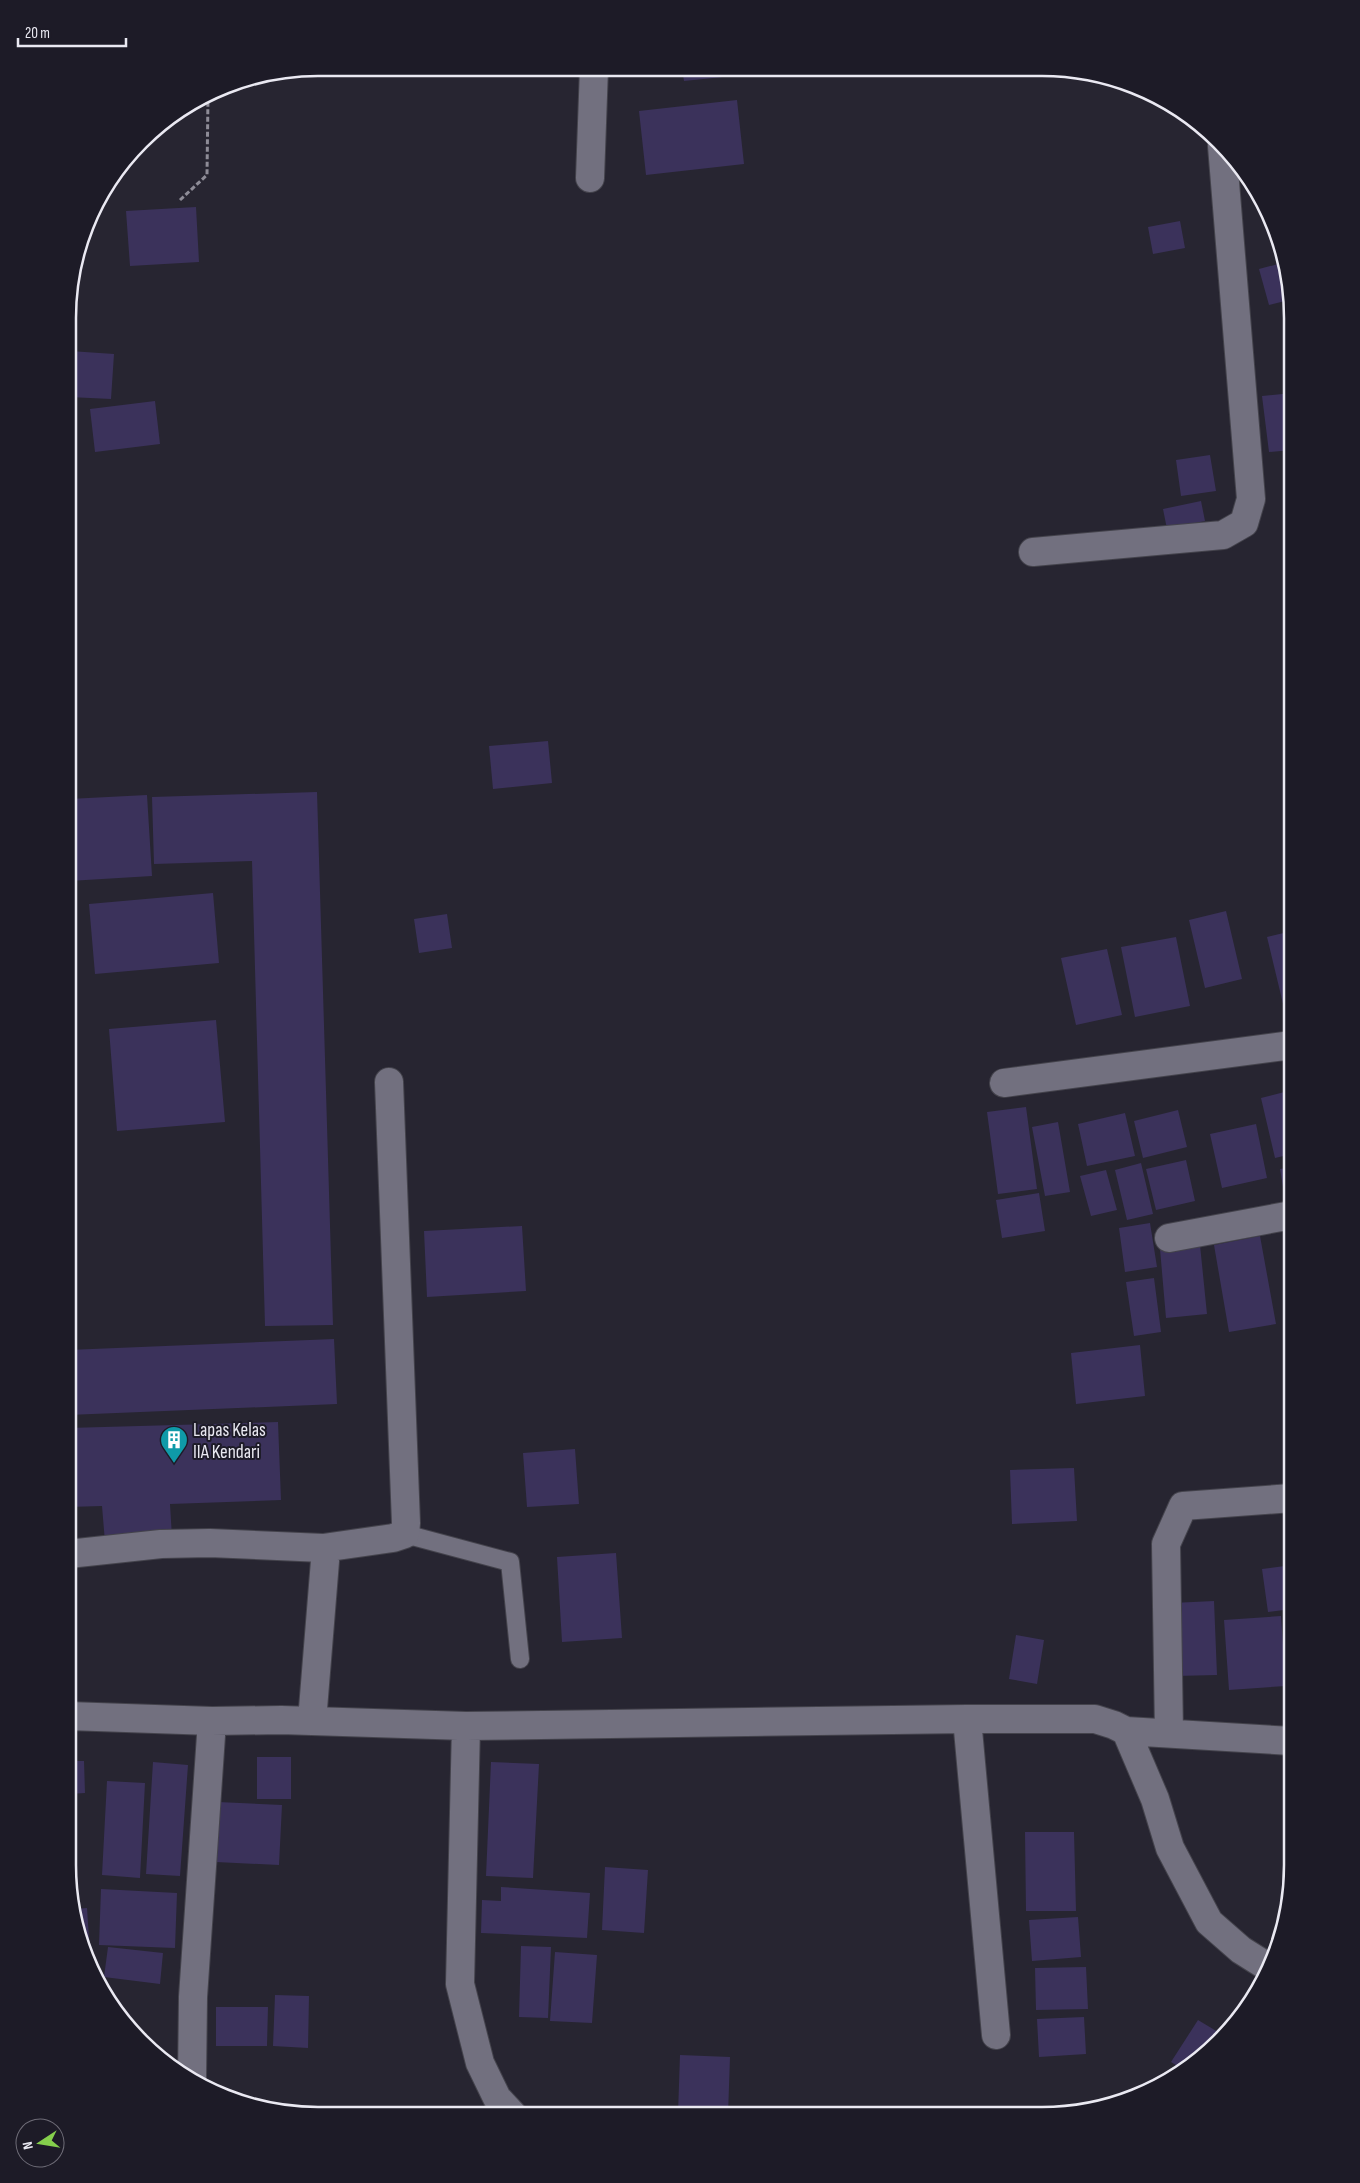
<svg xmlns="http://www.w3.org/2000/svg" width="1360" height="2183" viewBox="0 0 1360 2183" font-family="'Sofia Sans Condensed',sans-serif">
	<rect width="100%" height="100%" fill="#272531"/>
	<!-- building -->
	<path fill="#3b325b" d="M 682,69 L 751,69 L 752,74 L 684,81 Z
		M 763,69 L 781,69 L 782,70 L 765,73 Z
		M 737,100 L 744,164 L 646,175 L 639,111 Z
		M 196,207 L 199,262 L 130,266 L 126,211 Z
		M 1180,221 L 1185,248 L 1153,254 L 1148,227 Z
		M 1282,263 L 1289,300 L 1269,305 L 1259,269 Z
		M 70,351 L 114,354 L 111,399 L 69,397 Z
		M 1292,393 L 1292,450 L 1269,452 L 1262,396 Z
		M 155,401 L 160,444 L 95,452 L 90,409 Z
		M 1210,455 L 1216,491 L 1181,496 L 1176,460 Z
		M 1201,501 L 1205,521 L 1167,529 L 1163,509 Z
		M 548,741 L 552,783 L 493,789 L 489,746 Z
		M 317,792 L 333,1325 L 265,1326 L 252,861 L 154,864 L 152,797 Z
		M 147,795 L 152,876 L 69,881 L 69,799 Z
		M 213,893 L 219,963 L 95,974 L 89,904 Z
		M 1226,911 L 1242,979 L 1205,988 L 1189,920 Z
		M 447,914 L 452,948 L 419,953 L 414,919 Z
		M 1292,931 L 1292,1037 L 1291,1037 L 1267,937 Z
		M 1176,937 L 1190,1006 L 1135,1017 L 1121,947 Z
		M 1107,949 L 1122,1015 L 1076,1025 L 1061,958 Z
		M 216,1020 L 225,1122 L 117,1131 L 109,1029 Z
		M 1292,1090 L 1292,1154 L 1275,1158 L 1261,1098 Z
		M 1026,1107 L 1037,1189 L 998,1194 L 987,1112 Z
		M 1178,1110 L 1187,1147 L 1143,1158 L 1134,1121 Z
		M 1125,1113 L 1135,1156 L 1087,1166 L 1078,1124 Z
		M 1058,1122 L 1070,1192 L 1045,1196 L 1032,1127 Z
		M 1256,1124 L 1267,1178 L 1222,1188 L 1210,1134 Z
		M 1186,1160 L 1195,1201 L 1156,1210 L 1146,1169 Z
		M 1141,1163 L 1153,1214 L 1127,1220 L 1115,1170 Z
		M 1292,1167 L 1292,1211 L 1287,1211 L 1280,1169 Z
		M 1106,1170 L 1117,1210 L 1091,1216 L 1080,1176 Z
		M 1039,1193 L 1045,1231 L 1002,1238 L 996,1200 Z
		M 1150,1223 L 1157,1267 L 1125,1272 L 1119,1228 Z
		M 522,1226 L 526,1291 L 427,1297 L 424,1231 Z
		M 1260,1236 L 1276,1324 L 1229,1332 L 1214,1245 Z
		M 1200,1245 L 1207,1314 L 1166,1318 L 1160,1249 Z
		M 1154,1278 L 1161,1332 L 1134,1336 L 1126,1282 Z
		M 334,1339 L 337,1404 L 68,1415 L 68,1350 Z
		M 1140,1345 L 1145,1396 L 1076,1404 L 1071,1353 Z
		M 278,1422 L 281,1500 L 170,1504 L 172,1537 L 105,1542 L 102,1506 L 68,1507 L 68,1428 Z
		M 575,1449 L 579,1504 L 527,1507 L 523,1453 Z
		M 1074,1468 L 1077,1521 L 1012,1524 L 1010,1470 Z
		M 616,1553 L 622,1638 L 562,1642 L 557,1557 Z
		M 1292,1565 L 1292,1609 L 1268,1612 L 1262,1569 Z
		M 1214,1601 L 1217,1675 L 1175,1676 L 1172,1603 Z
		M 1281,1616 L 1286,1686 L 1229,1690 L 1224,1620 Z
		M 1016,1635 L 1044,1640 L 1037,1684 L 1009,1679 Z
		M 257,1757 L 291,1757 L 291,1799 L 257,1799 Z
		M 68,1761 L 84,1761 L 85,1793 L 68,1794 Z
		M 153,1762 L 188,1765 L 180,1876 L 146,1874 Z
		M 491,1762 L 539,1764 L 533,1878 L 486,1876 Z
		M 107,1781 L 145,1783 L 140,1878 L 102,1875 Z
		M 218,1802 L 282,1805 L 279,1865 L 216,1862 Z
		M 1025,1832 L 1074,1832 L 1076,1911 L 1026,1911 Z
		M 605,1867 L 648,1870 L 644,1933 L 602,1930 Z
		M 501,1887 L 590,1893 L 587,1938 L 481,1933 L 482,1900 L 501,1901 Z
		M 101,1889 L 177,1893 L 175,1948 L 99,1945 Z
		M 87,1908 L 91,1968 L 86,1961 L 76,1909 Z
		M 1078,1917 L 1081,1957 L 1032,1961 L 1029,1920 Z
		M 521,1946 L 551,1947 L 548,2018 L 519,2017 Z
		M 108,1947 L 163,1953 L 160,1984 L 104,1977 Z
		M 555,1952 L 597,1955 L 592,2023 L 550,2021 Z
		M 1086,1967 L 1088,2009 L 1036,2010 L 1035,1968 Z
		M 275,1995 L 309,1996 L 308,2048 L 273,2046 Z
		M 216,2007 L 268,2007 L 267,2046 L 216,2046 Z
		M 1084,2017 L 1086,2054 L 1039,2057 L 1037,2019 Z
		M 1198,2020 L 1223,2035 L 1194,2064 L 1184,2070 L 1171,2062 Z
		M 680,2055 L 730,2057 L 728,2115 L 678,2114 Z"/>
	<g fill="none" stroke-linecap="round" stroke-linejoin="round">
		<defs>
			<path id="lane" d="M 405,1534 L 510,1562 L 520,1659"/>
			<path id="street" d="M 590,178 L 594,68
				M 1033,552 L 1223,535 L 1244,523 L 1251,499 L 1222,146
				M 1004,1083 L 1292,1045
				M 1169,1238 L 1292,1215
				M 68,1554 L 161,1544 L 210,1543 L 323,1548
				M 68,1716 L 212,1721 L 281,1720 L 466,1726 L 967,1719 L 996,2035
				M 967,1719 L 1095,1719 L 1114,1725 L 1126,1731 L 1292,1741
				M 312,1721 L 325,1561 L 323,1548 L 393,1538 L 405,1534 L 406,1523 L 389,1082
				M 466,1726 L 460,1984 L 480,2063 L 497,2098 L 512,2114
				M 1126,1731 L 1155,1799 L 1170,1848 L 1209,1922 L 1241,1950 L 1268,1967
				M 1169,1733 L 1166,1544 L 1183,1506 L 1292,1498
				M 192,2079 L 193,1997 L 212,1721"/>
		</defs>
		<!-- lane casing -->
		<use href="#lane" stroke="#44434c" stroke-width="20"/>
		<!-- street casing -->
		<use href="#street" stroke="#44434c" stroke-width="30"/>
		<!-- path -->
		<path stroke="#8e8c97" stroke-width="3" stroke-dasharray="5 2.5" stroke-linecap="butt" d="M 180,200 L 207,175 L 208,96"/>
		<!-- lane -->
		<use href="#lane" stroke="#72707f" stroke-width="18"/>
		<!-- street -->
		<use href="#street" stroke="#72707f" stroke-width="28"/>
	</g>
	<!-- icons -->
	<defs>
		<symbol id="building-pin" viewBox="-11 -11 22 30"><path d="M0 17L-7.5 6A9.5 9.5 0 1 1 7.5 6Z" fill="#0f9aa8" stroke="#1d1b27"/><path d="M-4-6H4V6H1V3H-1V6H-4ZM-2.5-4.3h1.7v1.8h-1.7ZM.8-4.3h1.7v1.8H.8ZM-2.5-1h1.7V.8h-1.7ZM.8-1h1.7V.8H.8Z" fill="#fff"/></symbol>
	</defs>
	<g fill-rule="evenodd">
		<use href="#building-pin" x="158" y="1424" width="32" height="43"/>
	</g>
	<g text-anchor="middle" stroke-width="4" stroke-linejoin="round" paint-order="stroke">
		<!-- poi labels -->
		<g font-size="19" fill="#eae9f2" stroke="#1d1b27" text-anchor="start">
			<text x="193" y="1436">Lapas Kelas<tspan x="193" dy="22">IIA Kendari</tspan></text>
		</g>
	</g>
	<!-- crop -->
	<path d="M0 0H1360V2183H0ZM318 76H1042A242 242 0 0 1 1284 318V1865A242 242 0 0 1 1042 2107H318A242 242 0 0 1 76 1865V318A242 242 0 0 1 318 76Z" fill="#1d1b27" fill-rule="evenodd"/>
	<path fill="none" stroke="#eae9f2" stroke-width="2.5" d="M318 76H1042A242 242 0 0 1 1284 318V1865A242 242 0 0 1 1042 2107H318A242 242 0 0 1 76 1865V318A242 242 0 0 1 318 76Z"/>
	<!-- north arrow -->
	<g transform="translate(40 2143) rotate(258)"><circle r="24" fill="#1d1b27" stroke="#6f6d78"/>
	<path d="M0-4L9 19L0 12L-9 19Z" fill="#85cf4c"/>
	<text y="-8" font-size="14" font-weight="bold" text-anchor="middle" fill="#eae9f2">N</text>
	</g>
	<!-- scale -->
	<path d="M18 38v8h108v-8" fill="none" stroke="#eae9f2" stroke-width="2.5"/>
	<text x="25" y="38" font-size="15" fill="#eae9f2" stroke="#1d1b27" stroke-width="4" paint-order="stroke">20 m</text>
</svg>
